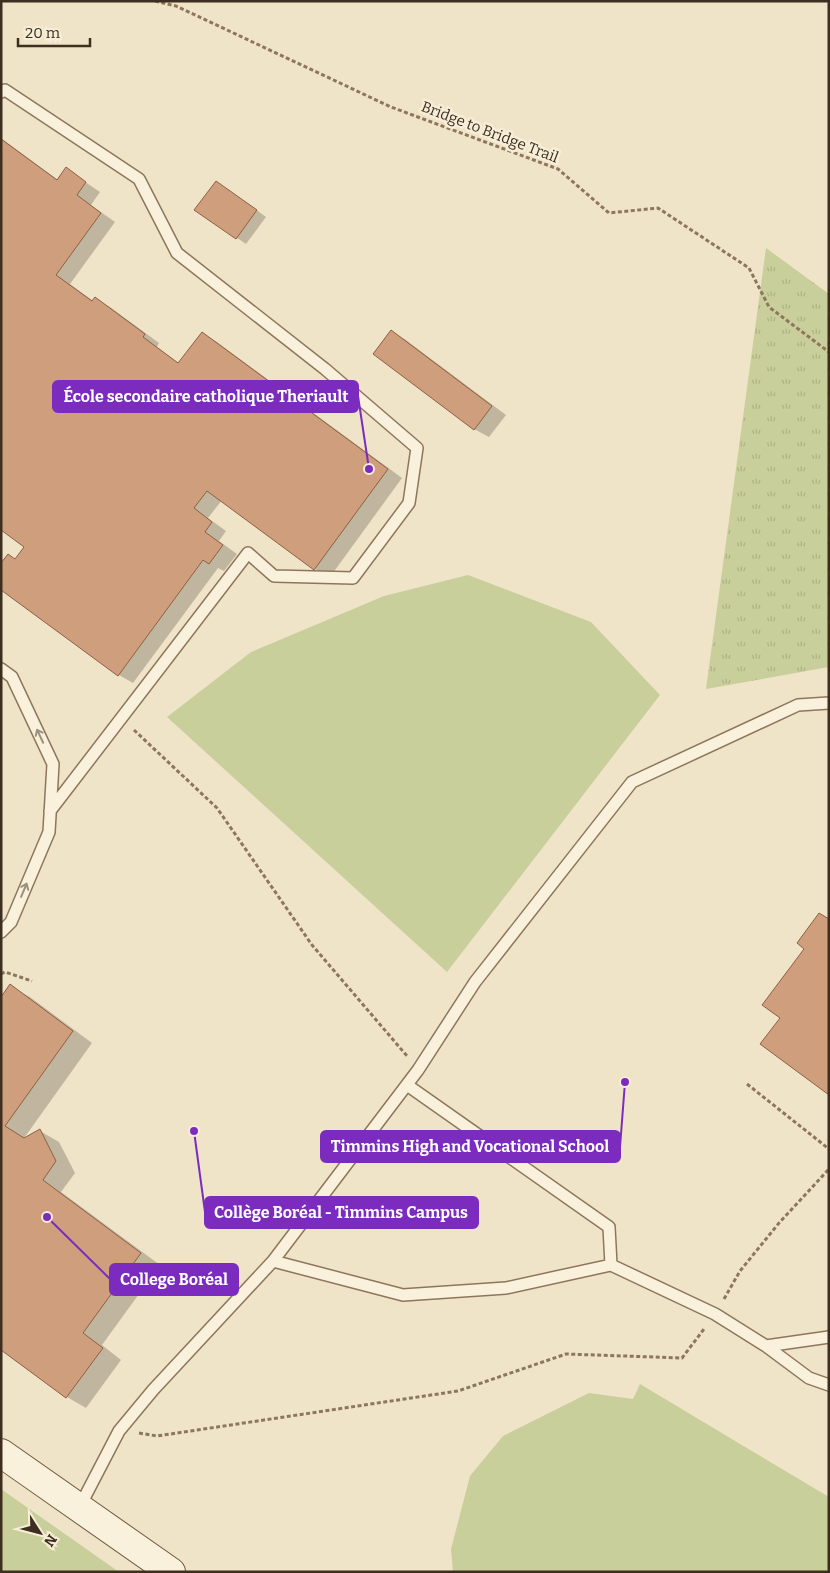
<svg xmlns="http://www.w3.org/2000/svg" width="830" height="1573" viewBox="0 0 830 1573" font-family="Bitter,serif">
	<defs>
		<pattern id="grass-tufts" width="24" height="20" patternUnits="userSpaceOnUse" patternTransform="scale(1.25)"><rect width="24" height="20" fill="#c9cf9b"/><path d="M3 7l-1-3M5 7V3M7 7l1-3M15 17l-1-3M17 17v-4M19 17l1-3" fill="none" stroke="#aeb285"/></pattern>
	</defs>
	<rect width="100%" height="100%" fill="#f0e4c8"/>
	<!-- grass -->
	<path fill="url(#grass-tufts)" d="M 766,248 L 829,294 L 829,667 L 706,689 Z"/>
	<!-- pitch -->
	<path fill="#c9cf9b" d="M 468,575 L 591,622 L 660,695 L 447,972 L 167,717 L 251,652 L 384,596 Z
		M 640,1384 L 829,1497 L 829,1572 L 453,1572 L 451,1549 L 470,1476 L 503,1436 L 589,1393 L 633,1399 Z
		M 1,1489 L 119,1572 L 1,1572 Z"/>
	<!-- shadow -->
	<path fill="#0003" d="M 1,138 L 58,180 L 66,169 L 100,192 L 91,205 L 115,222 L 70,284 L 93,301 L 95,299 L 110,307 L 159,343 L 157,347 L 180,364 L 202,333 L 217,342 L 402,478 L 330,577 L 315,569 L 222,500 L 208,518 L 226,531 L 219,541 L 237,554 L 224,571 L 218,568 L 133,683 L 119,675 L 16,560 L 26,547 L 1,529 Z
		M 226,188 L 266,217 L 246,244 L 196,210 Z
		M 391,331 L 406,340 L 506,415 L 489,437 L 474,429 Z
		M 10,986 L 30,997 L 92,1043 L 22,1141 L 40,1131 L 59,1142 L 75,1173 L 61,1192 L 160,1265 L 102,1345 L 121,1360 L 86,1408 L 67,1397 L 1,1349 L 1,999 Z"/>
	<!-- building -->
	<path fill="#cf9f7d" stroke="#8d5f41" d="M 1,139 L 57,180 L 66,167 L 86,182 L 77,195 L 101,213 L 56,275 L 92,301 L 95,297 L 145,334 L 143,337 L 178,363 L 202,332 L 388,469 L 314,570 L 207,491 L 194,508 L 212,522 L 205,532 L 223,545 L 209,564 L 203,560 L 118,676 L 1,590 L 1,563 L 8,554 L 15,559 L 24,547 L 1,530 Z
		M 216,181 L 257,210 L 236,239 L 194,210 Z
		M 391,330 L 492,406 L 474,430 L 373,354 Z
		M 819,913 L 829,919 L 829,1095 L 760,1044 L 780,1018 L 762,1005 L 804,949 L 797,943 Z
		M 10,984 L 73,1031 L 5,1126 L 24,1138 L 40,1129 L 56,1161 L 43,1180 L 141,1253 L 83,1333 L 103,1348 L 66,1398 L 1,1350 L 1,997 Z"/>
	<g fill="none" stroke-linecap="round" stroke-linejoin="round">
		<defs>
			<path id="lane" d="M 1,92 L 5,90 L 139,179 L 177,253 L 325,369 L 417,448 L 409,503 L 353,578 L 274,576 L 248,553 L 50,811
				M 1,669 L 12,677 L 53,764 L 49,832 L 11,922 L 1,932
				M 407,1085 L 609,1227 L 611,1265
				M 273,1261 L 403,1295 L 506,1288 L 611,1265 L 715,1314 L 766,1346 L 809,1378 L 829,1385
				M 766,1346 L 829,1337
				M 79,1508 L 119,1431 L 153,1390 L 273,1261 L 418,1070 L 475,982 L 632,782 L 798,705 L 829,703"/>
			<path id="secondary" d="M 1,1453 L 171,1572"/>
		</defs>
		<!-- lane casing -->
		<use href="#lane" stroke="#8d765c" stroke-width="14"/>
		<!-- secondary casing -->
		<use href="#secondary" stroke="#6f573f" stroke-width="30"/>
		<!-- path -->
		<path stroke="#8d765c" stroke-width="3" stroke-dasharray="4 2.5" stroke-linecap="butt" d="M 155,1 L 176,6 L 391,107 L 558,169 L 609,213 L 658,208 L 749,268 L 769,307 L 829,352
			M 134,730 L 217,808 L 312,945 L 407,1056
			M 1,974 L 5,972 L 32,981
			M 747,1084 L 829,1149
			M 724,1299 L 740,1271 L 779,1223 L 829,1169
			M 139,1433 L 157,1436 L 458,1391 L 566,1354 L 682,1358 L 704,1329"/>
		<!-- lane -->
		<use href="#lane" stroke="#faf1dc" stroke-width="11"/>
		<!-- secondary -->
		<use href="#secondary" stroke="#faf1dc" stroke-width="28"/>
	</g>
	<!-- one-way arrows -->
	<defs><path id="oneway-shaft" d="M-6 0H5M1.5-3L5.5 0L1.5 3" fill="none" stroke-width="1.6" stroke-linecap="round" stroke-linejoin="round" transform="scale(1.25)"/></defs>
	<g stroke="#9c907e">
		<use href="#oneway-shaft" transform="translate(40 736) rotate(-115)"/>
		<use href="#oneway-shaft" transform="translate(24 890) rotate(-67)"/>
	</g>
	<g text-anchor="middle" stroke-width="5" stroke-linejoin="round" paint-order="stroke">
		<!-- street labels -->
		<g font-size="15" fill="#3d2e20" stroke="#f7eed8">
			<text transform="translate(490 132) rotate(21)" y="5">Bridge to Bridge Trail</text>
		</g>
	</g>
	<!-- callouts -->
	<path fill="none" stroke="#7b2cbf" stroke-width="2" d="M369 469L358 396M625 1082L620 1147M194 1131L205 1212M47 1217L110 1279"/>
	<g fill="#7b2cbf" stroke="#f7eed8" stroke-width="2">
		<circle cx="369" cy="469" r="5"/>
		<circle cx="625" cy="1082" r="5"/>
		<circle cx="194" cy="1131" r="5"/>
		<circle cx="47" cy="1217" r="5"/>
	</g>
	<g fill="#7b2cbf" stroke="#7b2cbf" stroke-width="2">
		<rect x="53" y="381" width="305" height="31" rx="5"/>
		<rect x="321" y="1131" width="299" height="31" rx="5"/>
		<rect x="205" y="1197" width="273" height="31" rx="5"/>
		<rect x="110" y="1264" width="128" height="31" rx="5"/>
	</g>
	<g font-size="16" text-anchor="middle" font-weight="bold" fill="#fff">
		<text x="206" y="402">École secondaire catholique Theriault</text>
		<text x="470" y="1152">Timmins High and Vocational School</text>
		<text x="341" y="1218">Collège Boréal - Timmins Campus</text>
		<text x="174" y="1285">College Boréal</text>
	</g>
	<!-- border -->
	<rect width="830" height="1573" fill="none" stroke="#3d2e20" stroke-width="5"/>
	<!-- north arrow -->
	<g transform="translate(40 1533) rotate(126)" stroke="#f7eed8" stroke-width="4" paint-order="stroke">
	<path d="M0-4L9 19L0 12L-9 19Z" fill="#3d2e20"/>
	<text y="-8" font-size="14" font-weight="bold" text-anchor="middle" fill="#3d2e20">N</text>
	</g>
	<!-- scale -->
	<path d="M18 38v8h72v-8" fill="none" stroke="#3d2e20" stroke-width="2.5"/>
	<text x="25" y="38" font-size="15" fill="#3d2e20" stroke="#f7eed8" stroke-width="4" paint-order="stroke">20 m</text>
</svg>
